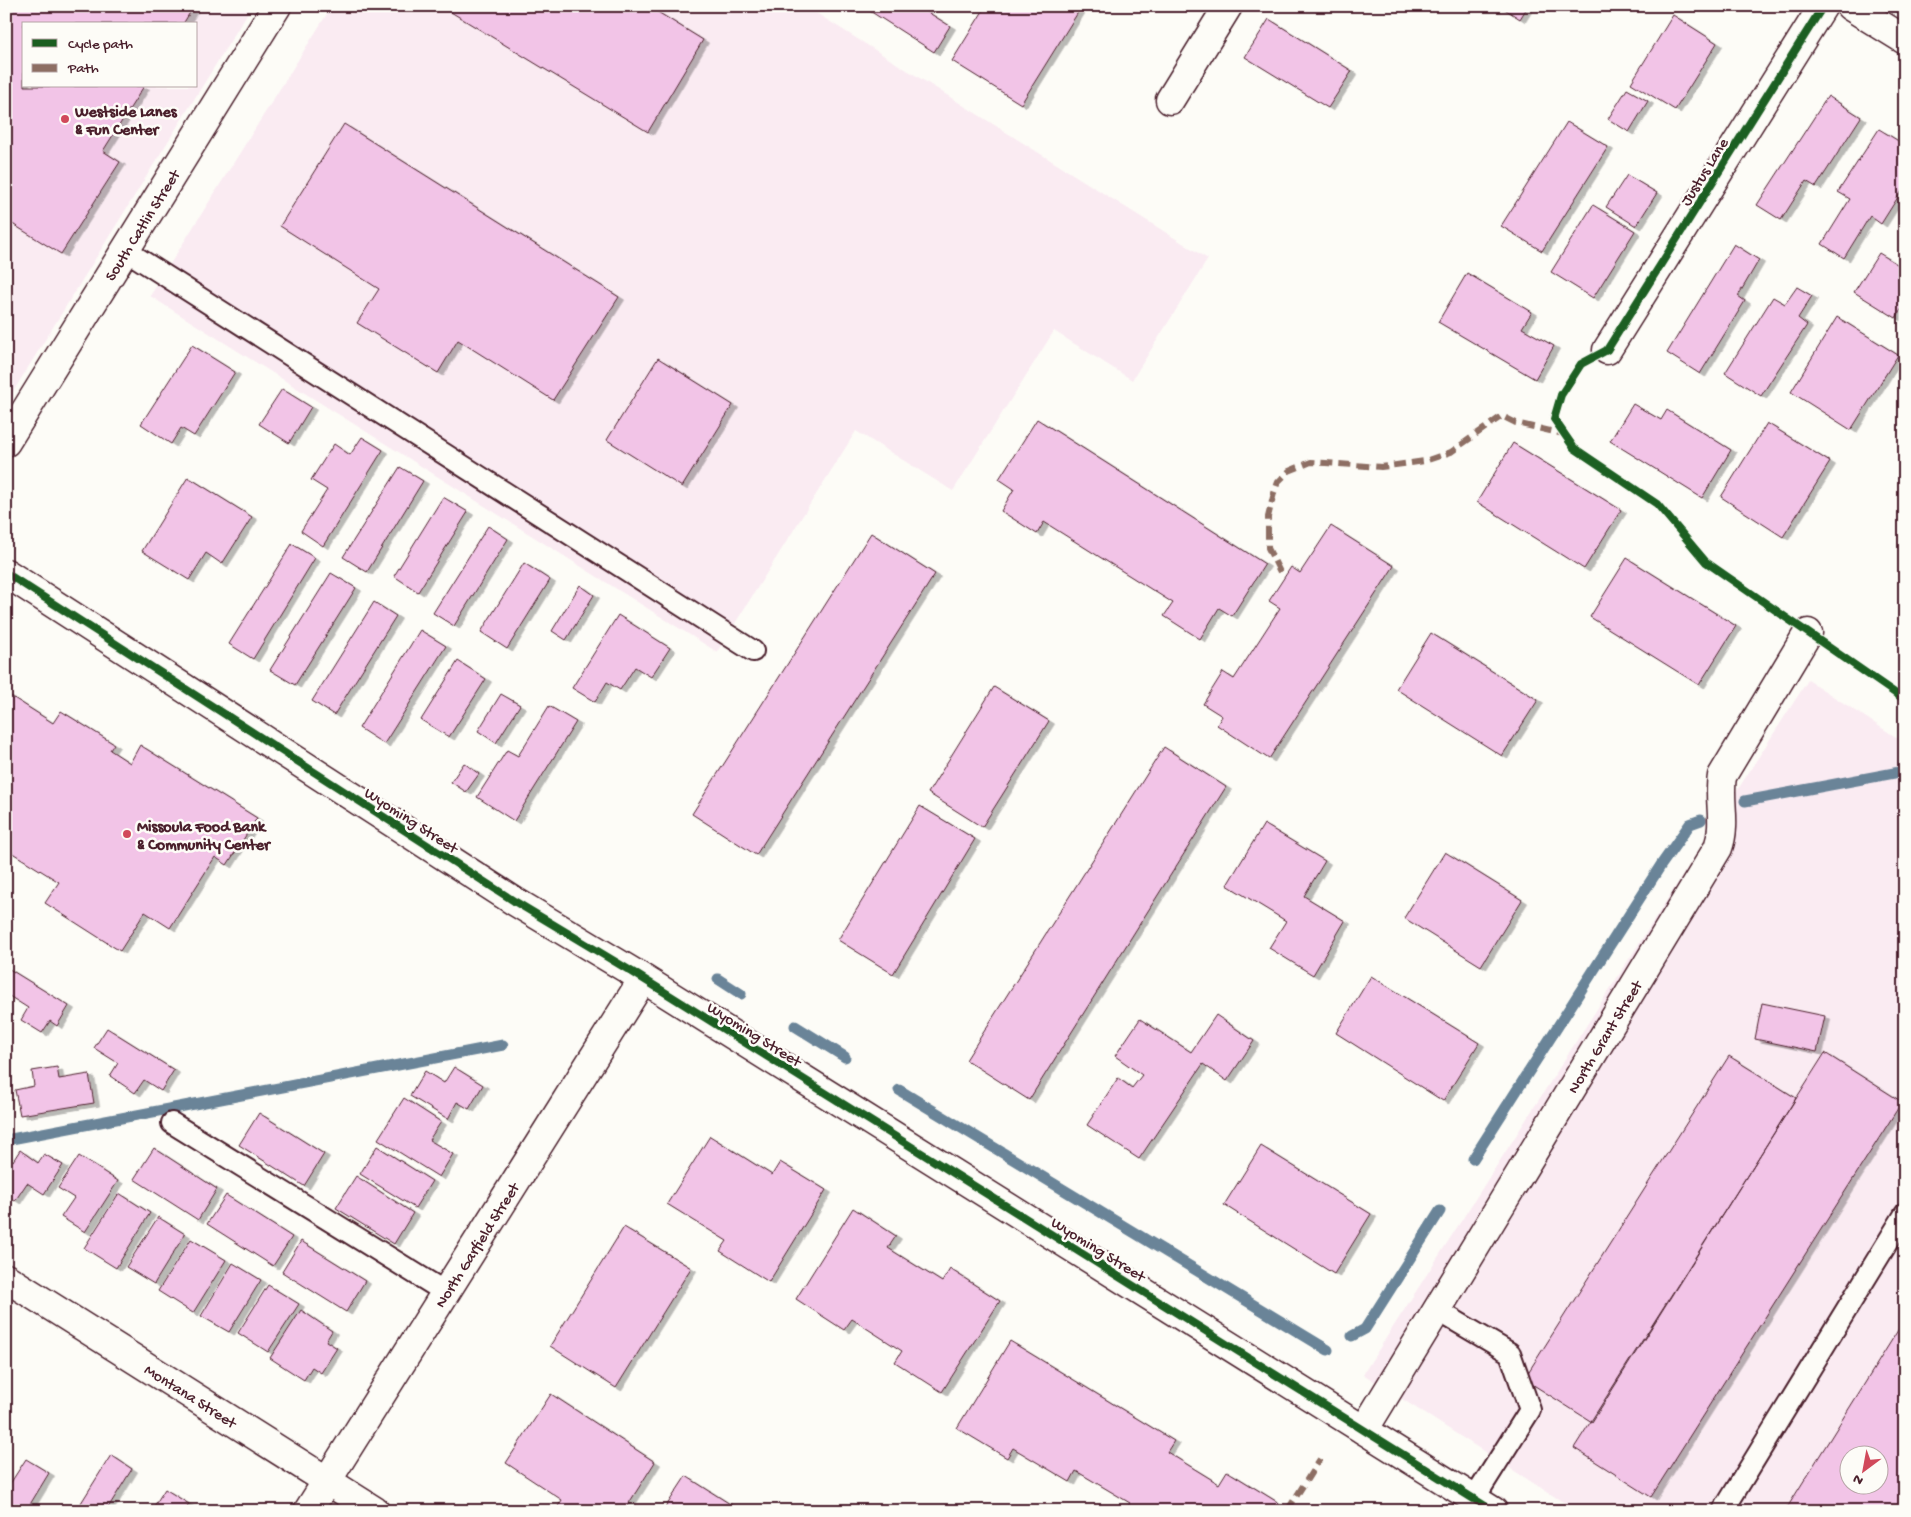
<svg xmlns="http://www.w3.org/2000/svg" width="1911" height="1517" viewBox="0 0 1911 1517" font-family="'Gochi Hand',sans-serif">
	<defs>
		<filter id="shadow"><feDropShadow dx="5.5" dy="3" stdDeviation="0" flood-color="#0004"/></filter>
	</defs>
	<rect width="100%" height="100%" fill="#fdfcf7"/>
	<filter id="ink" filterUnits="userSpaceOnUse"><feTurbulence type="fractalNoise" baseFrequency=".02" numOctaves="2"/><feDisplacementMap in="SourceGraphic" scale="10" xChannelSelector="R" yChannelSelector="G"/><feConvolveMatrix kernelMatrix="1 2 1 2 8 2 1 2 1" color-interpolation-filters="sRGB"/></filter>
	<g filter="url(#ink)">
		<!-- built -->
		<path fill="#faebf2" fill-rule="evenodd" d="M 6,6 L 252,6 L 6,403 ZM 24,24 L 196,24 L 196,86 L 24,86 Z
			M 332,6 L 805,6 L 1208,259 L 1132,380 L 1054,331 L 953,491 L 856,431 L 717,652 L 150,296 Z
			M 1808,680 L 1905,743 L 1905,1511 L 1577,1511 L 1363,1374 ZM 1848,1454 L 1878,1454 L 1878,1484 L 1848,1484 Z"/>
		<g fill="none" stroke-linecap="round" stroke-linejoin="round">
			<!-- stream -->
			<path stroke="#6a8498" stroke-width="11" d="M 1745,801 L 1905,771
				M 718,979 L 741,994
				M 795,1026 L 845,1057
				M 899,1090 L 1328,1350
				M 6,1140 L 503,1045
				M 1473,1159 L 1661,865 L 1690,824 L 1701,820
				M 1352,1336 L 1365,1329 L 1440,1211"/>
		</g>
		<!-- building -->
		<path fill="#f2c4e7" stroke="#4a1f2b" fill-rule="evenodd" filter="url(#shadow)" d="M 6,6 L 194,6 L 183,24 L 24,24 L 24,86 L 144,86 L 103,151 L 120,162 L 61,254 L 6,220 Z
			M 441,6 L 648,6 L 703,40 L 648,132 Z
			M 862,6 L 918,6 L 950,26 L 934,52 Z
			M 986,6 L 1082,6 L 1021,104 L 952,61 Z
			M 1500,6 L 1528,6 L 1520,19 Z
			M 1673,15 L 1717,43 L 1675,110 L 1631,83 Z
			M 1269,19 L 1352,71 L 1328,108 L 1245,57 Z
			M 1627,89 L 1648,101 L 1629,132 L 1608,119 Z
			M 1828,96 L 1861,117 L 1816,187 L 1806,181 L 1781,220 L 1757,205 Z
			M 1567,122 L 1608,147 L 1542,251 L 1501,226 Z
			M 344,124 L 619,297 L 553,400 L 458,340 L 438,373 L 357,323 L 379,289 L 280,226 Z
			M 1879,129 L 1905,145 L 1905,186 L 1881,224 L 1870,216 L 1844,258 L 1822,244 L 1850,199 L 1838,192 Z
			M 1627,175 L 1657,193 L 1636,226 L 1606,207 Z
			M 1593,205 L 1635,231 L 1593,298 L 1551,272 Z
			M 1734,244 L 1759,260 L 1738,296 L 1745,301 L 1700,374 L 1667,353 Z
			M 1879,253 L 1905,269 L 1905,303 L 1896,318 L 1854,292 Z
			M 1467,273 L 1532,312 L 1522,328 L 1554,346 L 1535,379 L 1438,322 Z
			M 1797,287 L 1812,296 L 1798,318 L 1807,325 L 1761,396 L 1725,373 L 1773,297 L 1785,304 Z
			M 1837,317 L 1898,355 L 1851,430 L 1791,392 Z
			M 192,345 L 235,372 L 194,436 L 181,428 L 171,444 L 141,424 Z
			M 658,358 L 733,405 L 682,487 L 607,440 Z
			M 282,389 L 311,407 L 289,443 L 259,424 Z
			M 1633,404 L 1661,420 L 1667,410 L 1731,450 L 1702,498 L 1610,441 Z
			M 1037,419 L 1265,564 L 1232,616 L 1219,608 L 1200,639 L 1164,616 L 1173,603 L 1044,522 L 1037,534 L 1001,511 L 1014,489 L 999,479 Z
			M 1767,423 L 1830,462 L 1783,537 L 1721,497 Z
			M 362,437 L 383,450 L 323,546 L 301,531 L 327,490 L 311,480 L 334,444 L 350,455 Z
			M 1513,443 L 1621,510 L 1584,569 L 1477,502 Z
			M 400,467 L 423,481 L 367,572 L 343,557 Z
			M 188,477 L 252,517 L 222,564 L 206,553 L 189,580 L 142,551 Z
			M 443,497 L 468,512 L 418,592 L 394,576 Z
			M 488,526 L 508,539 L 454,626 L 433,613 Z
			M 1331,526 L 1394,566 L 1269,759 L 1217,725 L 1222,716 L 1203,704 L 1223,672 L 1234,679 L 1280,608 L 1269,601 L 1291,567 L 1300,573 Z
			M 871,533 L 935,574 L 756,855 L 692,814 Z
			M 292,544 L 315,558 L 253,659 L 229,644 Z
			M 1627,558 L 1736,626 L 1699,685 L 1590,617 Z
			M 524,563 L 550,580 L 507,649 L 481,632 Z
			M 331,573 L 356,588 L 295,685 L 270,670 Z
			M 580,585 L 594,595 L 566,640 L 552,631 Z
			M 374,602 L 396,616 L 334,715 L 312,701 Z
			M 618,615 L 670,648 L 651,677 L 635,667 L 620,690 L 607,682 L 595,702 L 572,688 Z
			M 420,630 L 446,646 L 384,744 L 359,728 Z
			M 1431,633 L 1538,700 L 1502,756 L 1396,689 Z
			M 458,661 L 486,679 L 449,737 L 421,720 Z
			M 994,687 L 1049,721 L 982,827 L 928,793 Z
			M 6,693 L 53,723 L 61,711 L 114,744 L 110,750 L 130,763 L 140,745 L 257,818 L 227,865 L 215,857 L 170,928 L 145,912 L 120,951 L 45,903 L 59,882 L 6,849 Z
			M 501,694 L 520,705 L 496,743 L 478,731 Z
			M 549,706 L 576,722 L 514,821 L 477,797 L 507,750 L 518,756 Z
			M 1164,747 L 1226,787 L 1029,1100 L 966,1060 Z
			M 464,763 L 479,774 L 466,792 L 451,782 Z
			M 920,806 L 975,839 L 893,974 L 838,940 Z
			M 1264,824 L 1325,861 L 1304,896 L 1345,921 L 1313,975 L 1269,948 L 1286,921 L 1227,885 Z
			M 1445,852 L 1522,900 L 1481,966 L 1404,918 Z
			M 6,967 L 69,1006 L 57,1026 L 50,1021 L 42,1033 L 21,1020 L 28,1008 L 6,994 Z
			M 1371,976 L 1479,1043 L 1443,1101 L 1336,1033 Z
			M 1762,1003 L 1825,1016 L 1817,1052 L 1755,1039 Z
			M 1216,1015 L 1254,1041 L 1227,1081 L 1203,1064 L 1139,1159 L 1087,1125 L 1118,1078 L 1132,1088 L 1142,1075 L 1115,1056 L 1140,1019 L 1191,1052 Z
			M 107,1028 L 174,1070 L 161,1091 L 144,1080 L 135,1093 L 110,1076 L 118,1063 L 94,1048 Z
			M 1825,1053 L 1902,1102 L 1651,1497 L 1574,1448 Z
			M 1729,1056 L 1796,1098 L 1592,1422 L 1524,1379 Z
			M 57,1067 L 59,1079 L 89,1074 L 94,1103 L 20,1115 L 15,1090 L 34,1086 L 32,1071 Z
			M 454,1067 L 483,1085 L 469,1109 L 457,1102 L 448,1119 L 410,1096 L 425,1071 L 444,1083 Z
			M 404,1098 L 441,1122 L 429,1140 L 453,1154 L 439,1177 L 378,1139 Z
			M 259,1113 L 324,1154 L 304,1186 L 239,1145 Z
			M 710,1136 L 772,1175 L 780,1162 L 826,1190 L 769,1282 L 720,1251 L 727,1241 L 667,1204 Z
			M 377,1146 L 432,1181 L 415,1208 L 360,1174 Z
			M 1261,1146 L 1371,1214 L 1334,1274 L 1224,1205 Z
			M 154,1148 L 217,1189 L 198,1220 L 134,1179 Z
			M 20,1150 L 38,1163 L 44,1154 L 63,1165 L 44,1194 L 27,1183 L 15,1201 L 6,1195 L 6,1156 L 13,1161 Z
			M 79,1156 L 118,1181 L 85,1232 L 61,1217 L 74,1198 L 58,1188 Z
			M 356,1176 L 413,1213 L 394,1244 L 336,1208 Z
			M 119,1193 L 150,1213 L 116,1268 L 84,1248 Z
			M 226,1195 L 292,1237 L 273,1266 L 207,1224 Z
			M 853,1208 L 896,1236 L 888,1248 L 942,1282 L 950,1269 L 1000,1301 L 942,1392 L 895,1362 L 902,1351 L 852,1319 L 844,1330 L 796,1299 Z
			M 158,1217 L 185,1234 L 154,1284 L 126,1267 Z
			M 624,1227 L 691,1268 L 616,1388 L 550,1346 Z
			M 191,1239 L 226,1260 L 193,1313 L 158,1291 Z
			M 301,1241 L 365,1281 L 346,1312 L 282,1272 Z
			M 233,1263 L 261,1280 L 229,1332 L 201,1316 Z
			M 268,1285 L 299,1304 L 268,1352 L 238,1333 Z
			M 301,1310 L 332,1331 L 326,1341 L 337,1348 L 321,1373 L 312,1367 L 304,1380 L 270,1358 Z
			M 1905,1319 L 1905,1496 L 1896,1511 L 1785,1511 ZM 1848,1454 L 1878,1454 L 1878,1484 L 1848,1484 Z
			M 1010,1341 L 1174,1441 L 1167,1452 L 1219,1484 L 1227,1471 L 1279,1503 L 1274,1511 L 1124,1511 L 1130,1503 L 1076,1471 L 1070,1482 L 1013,1448 L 1007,1458 L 957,1428 Z
			M 551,1394 L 655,1462 L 624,1511 L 555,1511 L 562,1500 L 506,1463 Z
			M 111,1455 L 132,1469 L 106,1511 L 76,1511 Z
			M 26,1459 L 49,1473 L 26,1511 L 6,1511 L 6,1490 Z
			M 686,1476 L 741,1511 L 663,1511 Z
			M 165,1489 L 189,1504 L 185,1511 L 151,1511 Z"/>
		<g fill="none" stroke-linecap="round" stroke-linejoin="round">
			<defs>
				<path id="service" d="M 125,250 L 753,651
					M 172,1123 L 445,1292
					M 1437,1310 L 1510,1353 L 1530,1410 L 1474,1499
					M 1723,1511 L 1905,1214"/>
				<g id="minor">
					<path d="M 1850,6 L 1905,40"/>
					<path d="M 1170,100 L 1228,6"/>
					<path d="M 1607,350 L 1823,6"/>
					<path id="s1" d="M 6,442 L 277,6"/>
					<path d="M 6,573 L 514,901 L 634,973 L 1493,1511"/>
					<path id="s2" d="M 6,1278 L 375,1511"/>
					<path id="s3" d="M 1364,1430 L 1718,848 C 1727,823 1718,801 1722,776 L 1808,633"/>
					<path id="s4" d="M 308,1511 L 643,979"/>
				</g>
			</defs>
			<!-- service casing -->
			<use href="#service" stroke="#4a1f2b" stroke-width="24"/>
			<!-- minor casing -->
			<use href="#minor" stroke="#4a1f2b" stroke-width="31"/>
			<!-- service -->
			<use href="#service" stroke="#fdfcf7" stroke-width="20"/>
			<!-- minor -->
			<use href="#minor" stroke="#fdfcf7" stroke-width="28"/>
			<!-- quiet -->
			<path stroke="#8d6e63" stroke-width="6" stroke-dasharray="12 6" stroke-linecap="butt" d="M 1280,572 L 1268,548 L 1268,517 L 1274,493 L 1278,482 L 1289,471 L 1311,462 L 1381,467 L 1425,461 L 1451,452 L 1502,416 L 1516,423 L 1563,434
				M 1287,1511 L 1320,1459"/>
			<defs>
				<path id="cycleway" d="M 1823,6 L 1607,350 L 1581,364 L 1561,395 L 1554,419 L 1574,448 L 1657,504 L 1706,562 L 1905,700
					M 6,573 L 514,901 L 634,973 L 1493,1511"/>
			</defs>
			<!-- cycleway casing -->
			<use href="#cycleway" stroke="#fdfcf7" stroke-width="11"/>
			<!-- cycleway -->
			<use href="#cycleway" stroke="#1b5e20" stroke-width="8"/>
		</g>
	</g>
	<!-- markers -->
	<g fill="#d1495b" stroke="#fdfcf7" stroke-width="2">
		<circle cx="65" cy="119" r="5"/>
		<circle cx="127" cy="834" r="5"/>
	</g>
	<g text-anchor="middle" stroke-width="5" stroke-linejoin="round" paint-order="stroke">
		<!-- poi labels -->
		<g font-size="16" font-weight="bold" fill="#4a1f2b" stroke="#fdfcf7" text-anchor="start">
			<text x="75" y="116">Westside Lanes<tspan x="75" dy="18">&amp; Fun Center</tspan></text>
			<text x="137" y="831">Missoula Food Bank<tspan x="137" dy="18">&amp; Community Center</tspan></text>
		</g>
		<!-- street labels -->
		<g font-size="16" fill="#4a1f2b" stroke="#fdfcf7">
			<text transform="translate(1703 171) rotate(-58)" y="6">Justus Lane</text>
			<text dy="6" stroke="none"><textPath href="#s1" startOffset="256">South Catlin Street</textPath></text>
			<text transform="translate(412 819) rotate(33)" y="6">Wyoming Street</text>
			<text transform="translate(755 1033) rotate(32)" y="6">Wyoming Street</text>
			<text dy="6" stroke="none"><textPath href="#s3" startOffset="461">North Grant Street</textPath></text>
			<text dy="6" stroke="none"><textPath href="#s4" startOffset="315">North Garfield Street</textPath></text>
			<text transform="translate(1099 1248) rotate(32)" y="6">Wyoming Street</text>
			<text dy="6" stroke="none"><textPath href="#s2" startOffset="219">Montana Street</textPath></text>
		</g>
	</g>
	<!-- margin -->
	<rect width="1911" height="1517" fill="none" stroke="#fdfcf7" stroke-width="25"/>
	<rect x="12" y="12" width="1886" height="1492" fill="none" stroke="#4a1f2b" stroke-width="2" filter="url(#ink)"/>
	<!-- legend -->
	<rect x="22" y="22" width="175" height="65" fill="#fdfcf7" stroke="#b5a4a5"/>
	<rect x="32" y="39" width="25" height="8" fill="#1b5e20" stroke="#b5a4a5"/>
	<text x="68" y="48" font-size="15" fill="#4a1f2b">Cycle path</text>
	<rect x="32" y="64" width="25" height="8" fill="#8d6e63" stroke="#b5a4a5"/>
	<text x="68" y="72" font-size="15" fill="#4a1f2b">Path</text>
	<!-- north arrow -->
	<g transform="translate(1864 1470) rotate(212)"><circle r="24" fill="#fdfcf7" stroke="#b5a4a5"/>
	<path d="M0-4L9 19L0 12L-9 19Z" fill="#d1495b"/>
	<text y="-8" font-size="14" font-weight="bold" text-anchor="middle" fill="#4a1f2b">N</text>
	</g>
</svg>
